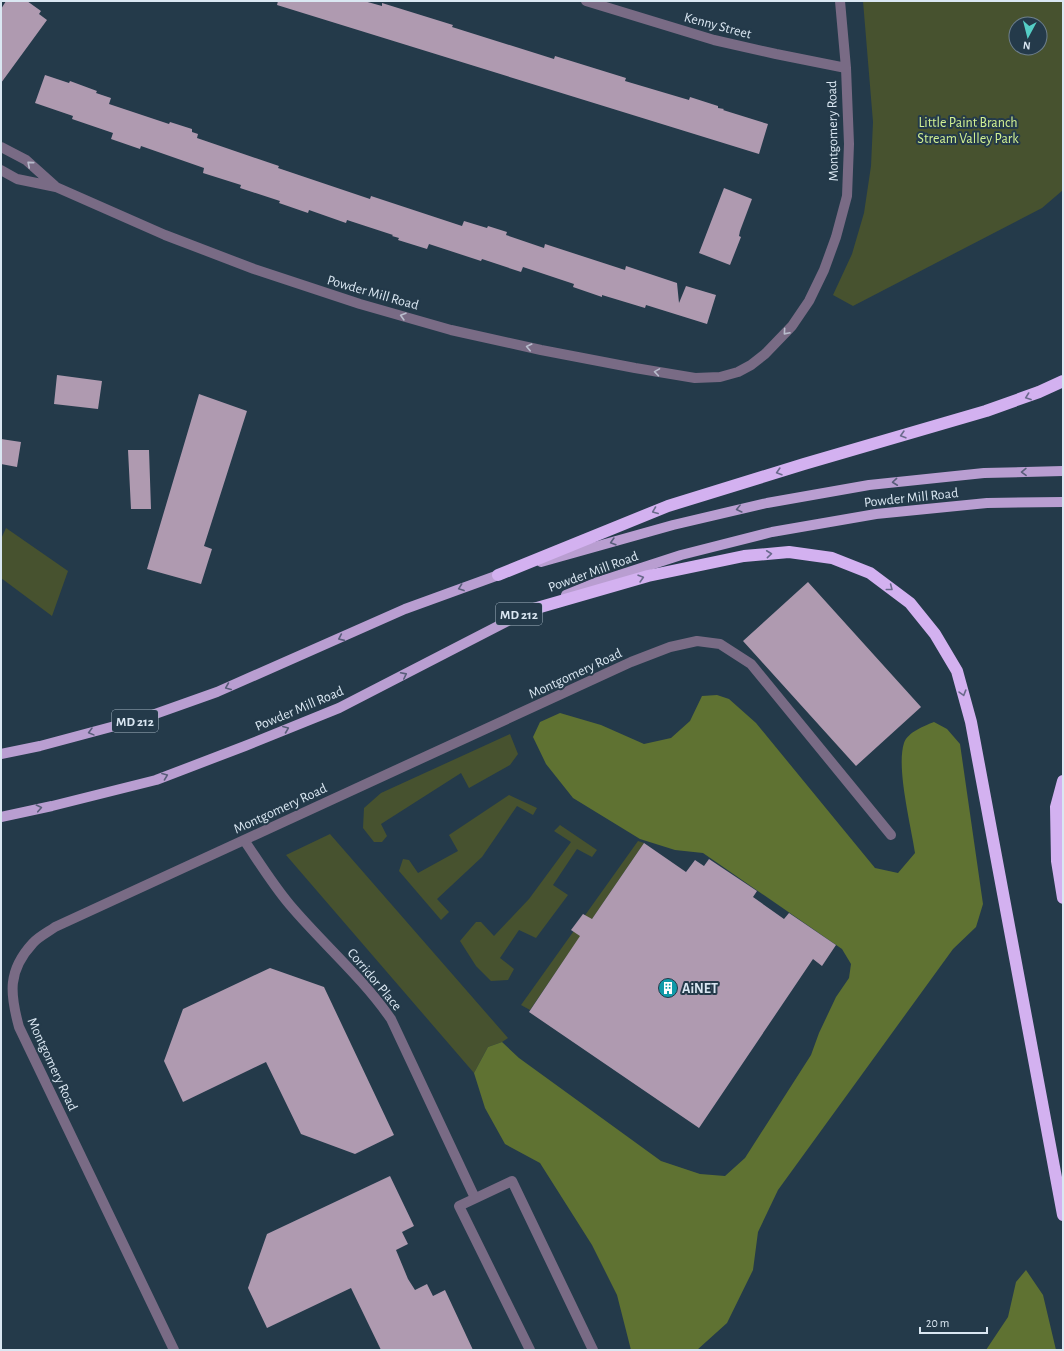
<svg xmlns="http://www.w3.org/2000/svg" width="1064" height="1351" viewBox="0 0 1064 1351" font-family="'Alegreya Sans',sans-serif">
	<rect width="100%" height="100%" fill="#243a4a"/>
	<!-- green -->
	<path fill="#47522f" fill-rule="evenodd" d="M 863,1 L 1063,1 L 1063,190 L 1042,208 L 853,306 L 833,295 L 852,254 L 864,213 L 871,166 L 873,122 ZM 1016,24 L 1040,24 L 1040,48 L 1016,48 Z
		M 6,528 L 68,571 L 52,616 L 1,578 L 1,539 Z
		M 510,734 L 518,754 L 510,765 L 469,788 L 461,773 L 381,824 L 387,836 L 382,842 L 374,842 L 363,828 L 364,808 L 381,793 Z
		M 509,795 L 537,808 L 533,815 L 517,806 L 482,857 L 437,899 L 449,912 L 441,920 L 399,871 L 403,859 L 409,860 L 418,873 L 458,851 L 449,835 Z
		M 560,825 L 597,850 L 592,857 L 577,849 L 553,885 L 568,895 L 536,938 L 519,930 L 500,958 L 514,969 L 508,980 L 491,981 L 476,966 L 460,941 L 476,922 L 481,922 L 494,936 L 529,899 L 571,842 L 554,831 Z
		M 330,834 L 508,1038 L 502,1042 L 488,1047 L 474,1073 L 286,855 Z
		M 638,841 L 644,843 L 530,1010 L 521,1005 Z"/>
	<!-- forest -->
	<path fill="#5f7232" d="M 717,695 L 729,699 L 756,723 L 875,868 L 898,873 L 915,853 C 911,825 896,768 904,743 C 908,732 924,726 934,722 L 947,729 L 960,744 L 983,904 L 976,927 L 953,949 L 778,1190 L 758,1232 L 753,1270 L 727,1323 L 697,1350 L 631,1350 L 617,1295 L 592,1245 L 540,1163 L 505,1144 L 485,1108 L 474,1073 L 488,1047 L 502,1042 L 519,1058 L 661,1161 L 700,1174 L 725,1176 L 745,1158 L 811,1055 L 819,1033 L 836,997 L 849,978 L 851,964 L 842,949 L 703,853 L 675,850 L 640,839 L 573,798 L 546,764 L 533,737 L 540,722 L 560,713 L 601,725 L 644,744 L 671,738 L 690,721 L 702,696 Z
		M 1026,1270 L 1043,1295 L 1056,1350 L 986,1350 L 1008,1317 L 1016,1282 Z"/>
	<!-- building -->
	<path fill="#af9ab0" d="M 6,1 L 27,1 L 41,11 L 39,14 L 47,20 L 1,83 L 1,9 Z
		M 278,1 L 364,1 L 382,6 L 382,3 L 453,25 L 452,27 L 554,59 L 555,56 L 626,78 L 625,81 L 689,100 L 690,97 L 718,106 L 718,108 L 724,109 L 723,110 L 768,124 L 759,154 L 277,5 Z
		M 45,75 L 69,83 L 70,81 L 97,91 L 96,93 L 111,98 L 109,104 L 169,124 L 170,122 L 192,129 L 192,132 L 198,134 L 197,138 L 279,166 L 278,168 L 370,199 L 371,196 L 462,226 L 464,221 L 487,228 L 488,226 L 507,232 L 506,235 L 544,248 L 545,244 L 625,270 L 626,266 L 677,283 L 679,303 L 686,286 L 716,295 L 707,324 L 646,305 L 645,308 L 602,295 L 602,297 L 573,287 L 574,284 L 523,267 L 521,272 L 482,259 L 481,261 L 429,244 L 427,249 L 398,240 L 399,238 L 392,236 L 393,235 L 347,220 L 346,223 L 309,210 L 308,213 L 279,203 L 280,201 L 240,188 L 241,185 L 203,173 L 204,168 L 141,146 L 140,149 L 111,139 L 113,133 L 72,119 L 73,116 L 35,103 Z
		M 724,188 L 752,199 L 740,231 L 739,236 L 741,237 L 730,265 L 699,253 Z
		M 57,375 L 102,381 L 98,409 L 54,404 Z
		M 199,394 L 247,411 L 204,546 L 212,549 L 201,584 L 147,569 Z
		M 1,439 L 21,442 L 17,467 L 1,464 Z
		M 128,450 L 149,450 L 151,509 L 131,509 Z
		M 808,582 L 921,707 L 856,766 L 743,641 Z
		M 644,843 L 686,872 L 695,860 L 704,866 L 709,859 L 757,891 L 753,897 L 784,919 L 789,913 L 836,945 L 822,966 L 813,959 L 699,1128 L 529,1012 L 580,936 L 571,930 L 583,914 L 592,919 Z
		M 270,968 L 324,987 L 394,1135 L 355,1154 L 301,1134 L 266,1062 L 183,1102 L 164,1061 L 183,1009 Z
		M 390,1176 L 414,1226 L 402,1232 L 408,1244 L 396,1250 L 408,1279 L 415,1290 L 427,1284 L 433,1296 L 445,1290 L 473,1350 L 381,1350 L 351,1288 L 267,1328 L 248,1288 L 267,1234 Z"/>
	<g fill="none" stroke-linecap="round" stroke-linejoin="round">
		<!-- minor -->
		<path stroke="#796b85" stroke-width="10" d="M 586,1 L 714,40 L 776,54 L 846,68
			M 1,147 L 26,160 L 55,186
			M 1,170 L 17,179 L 56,187 L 165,235 L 254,269 L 360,304 L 451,330 L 541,350 L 635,368 L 695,378 L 720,377 L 738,372 L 751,365 L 765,354 L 792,326 L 809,301 L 824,270 L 836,237 L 847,196 L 849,144 L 846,68 L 840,1
			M 244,840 C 259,862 273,885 290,905 C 323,944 362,977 391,1019 L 475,1198
			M 174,1350 L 19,1027 C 10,994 7,971 33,943 C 38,937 48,932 55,927 L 631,662 L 670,647 L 697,641 L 720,644 L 751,664 L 891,835
			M 530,1350 L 459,1206 L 512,1181 L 593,1350"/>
		<!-- major -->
		<path stroke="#b99ed1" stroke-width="10" d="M 541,562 L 673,525 L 767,503 L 869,485 L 984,473 L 1063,471
			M 566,595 L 598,582 L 681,555 L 772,532 L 876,514 L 987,503 L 1063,502
			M 1,754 L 40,746 L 141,719 L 217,692 L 405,609 L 504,573
			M 1,817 L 52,806 L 156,780 L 245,746 L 339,708 L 529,610"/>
		<!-- highway -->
		<path stroke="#d3b1f0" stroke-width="12" d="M 498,575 L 668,506 L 804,464 L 986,411 L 1039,392 L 1063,381
			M 523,612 L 648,576 L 744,556 L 789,552 L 832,558 L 870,573 L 910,603 L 935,634 L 957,671 L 971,722 L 1063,1215
			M 1063,781 L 1056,807 L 1057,861 L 1063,898"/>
	</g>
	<!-- one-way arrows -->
	<defs><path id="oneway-chevron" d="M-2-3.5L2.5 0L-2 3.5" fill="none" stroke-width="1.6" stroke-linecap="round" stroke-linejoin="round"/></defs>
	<g stroke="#b8bccc">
		<use href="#oneway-chevron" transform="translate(30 164) rotate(-140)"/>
		<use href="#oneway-chevron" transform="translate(403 316) rotate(-164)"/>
		<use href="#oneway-chevron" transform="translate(786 332) rotate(131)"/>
		<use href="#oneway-chevron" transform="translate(529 347) rotate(-167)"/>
		<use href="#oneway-chevron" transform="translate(657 372) rotate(-171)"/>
	</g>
	<g stroke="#6a6a8c">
		<use href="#oneway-chevron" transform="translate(1028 397) rotate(160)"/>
		<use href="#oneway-chevron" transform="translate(903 435) rotate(164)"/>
		<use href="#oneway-chevron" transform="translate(779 472) rotate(163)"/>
		<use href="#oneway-chevron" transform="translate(655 511) rotate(158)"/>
		<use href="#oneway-chevron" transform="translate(769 554) rotate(-6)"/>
		<use href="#oneway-chevron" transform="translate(641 578) rotate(-16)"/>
		<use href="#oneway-chevron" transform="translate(890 588) rotate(38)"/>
		<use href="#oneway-chevron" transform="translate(963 693) rotate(74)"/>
	</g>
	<g stroke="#585d79">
		<use href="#oneway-chevron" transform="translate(1024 472) rotate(179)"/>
		<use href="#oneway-chevron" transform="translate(895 482) rotate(174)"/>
		<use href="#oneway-chevron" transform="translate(739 509) rotate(166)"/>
		<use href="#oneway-chevron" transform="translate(613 542) rotate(164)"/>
		<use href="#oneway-chevron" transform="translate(461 588) rotate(160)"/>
		<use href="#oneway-chevron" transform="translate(341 638) rotate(156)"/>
		<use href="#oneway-chevron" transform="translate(404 675) rotate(-27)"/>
		<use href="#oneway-chevron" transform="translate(228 687) rotate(157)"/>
		<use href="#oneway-chevron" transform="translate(286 729) rotate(-22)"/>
		<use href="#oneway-chevron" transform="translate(91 732) rotate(165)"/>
		<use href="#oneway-chevron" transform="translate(165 776) rotate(-21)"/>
		<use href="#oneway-chevron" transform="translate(39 808) rotate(-12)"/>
	</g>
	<!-- icons -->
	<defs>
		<symbol id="building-disc" viewBox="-11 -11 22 22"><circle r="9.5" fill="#0f9aa8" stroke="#243a4a"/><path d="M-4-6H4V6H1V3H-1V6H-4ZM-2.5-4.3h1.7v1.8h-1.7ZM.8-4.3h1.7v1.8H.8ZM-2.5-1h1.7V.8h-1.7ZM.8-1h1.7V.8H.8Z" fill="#fff"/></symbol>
	</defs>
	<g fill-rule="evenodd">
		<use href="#building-disc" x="657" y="977" width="22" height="22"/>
	</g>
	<g text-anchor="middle" stroke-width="4" stroke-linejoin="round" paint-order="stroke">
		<!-- shield labels -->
		<g fill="#243a4a" stroke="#a3b3c0" stroke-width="1">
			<rect x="496" y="603" width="46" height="22" rx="3"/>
			<rect x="112" y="710" width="46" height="22" rx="3"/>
		</g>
		<g font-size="13" font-weight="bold" fill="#dae7f2">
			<text x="519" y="619">MD 212</text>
			<text x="135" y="726">MD 212</text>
		</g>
		<!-- street labels -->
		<g font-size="14" fill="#dae7f2" stroke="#243a4a">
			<text transform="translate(718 25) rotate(15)" y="5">Kenny Street</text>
			<text transform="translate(832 131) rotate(-91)" y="5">Montgomery Road</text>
			<text transform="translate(373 292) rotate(16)" y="5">Powder Mill Road</text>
			<text transform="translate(911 497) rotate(-6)" y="5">Powder Mill Road</text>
			<text transform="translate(593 571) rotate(-20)" y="5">Powder Mill Road</text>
			<text transform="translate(575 673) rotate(-25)" y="5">Montgomery Road</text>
			<text transform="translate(299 708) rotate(-23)" y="5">Powder Mill Road</text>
			<text transform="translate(280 808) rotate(-25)" y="5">Montgomery Road</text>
			<text transform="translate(375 979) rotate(50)" y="5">Corridor Place</text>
			<text transform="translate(53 1064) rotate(65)" y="5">Montgomery Road</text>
		</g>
		<!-- park labels -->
		<g font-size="14" fill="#d2f193" stroke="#243a4a">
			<text x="968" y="127">Little Paint Branch<tspan x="968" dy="16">Stream Valley Park</tspan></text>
		</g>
		<!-- poi labels -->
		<g font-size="14" font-weight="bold" fill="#dae7f2" stroke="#243a4a" text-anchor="start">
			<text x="682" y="993">AiNET</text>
		</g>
	</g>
	<!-- border -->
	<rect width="1064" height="1351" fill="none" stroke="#dae7f2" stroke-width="4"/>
	<!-- north arrow -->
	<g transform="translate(1028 36) rotate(187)"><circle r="19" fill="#243a4a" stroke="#6d7f8d"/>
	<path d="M0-3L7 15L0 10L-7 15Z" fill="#55cec6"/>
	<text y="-6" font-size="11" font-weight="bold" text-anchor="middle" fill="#dae7f2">N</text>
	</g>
	<!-- scale -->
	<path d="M920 1327v6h67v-6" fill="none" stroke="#dae7f2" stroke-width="2"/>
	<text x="926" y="1327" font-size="12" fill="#dae7f2" stroke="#243a4a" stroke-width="3" paint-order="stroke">20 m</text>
</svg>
